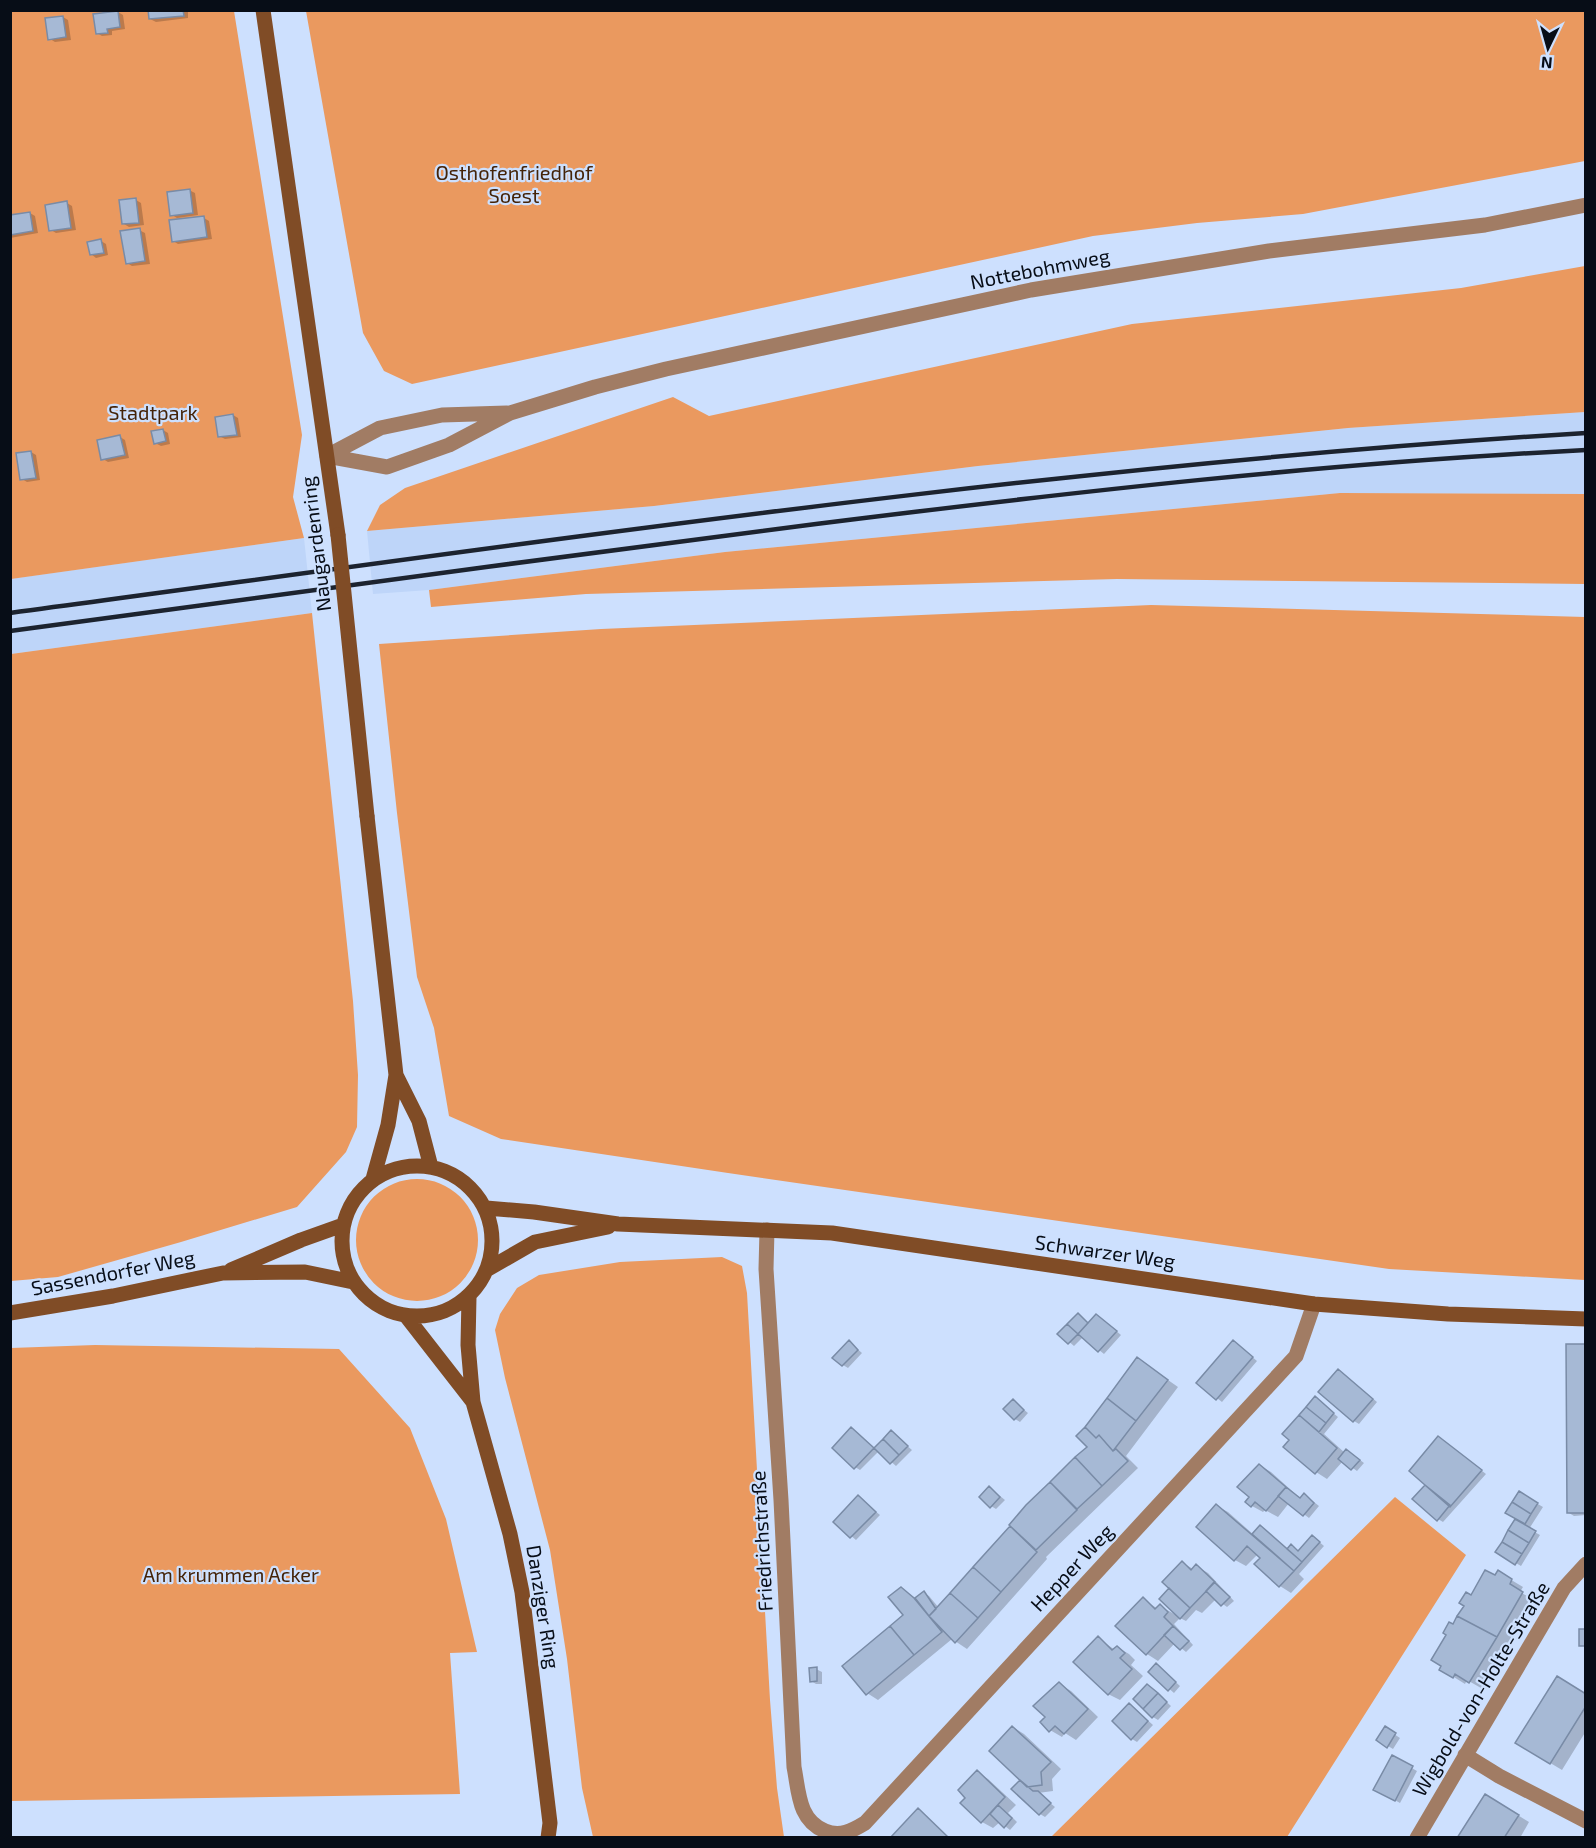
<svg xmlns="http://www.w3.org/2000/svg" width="1596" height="1848" viewBox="0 0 1596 1848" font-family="'Exo 2',sans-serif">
	<rect width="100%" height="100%" fill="#cde0fe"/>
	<!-- built -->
	<path fill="#bed5f9" d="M 1585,412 L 1585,494 L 1340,493 L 725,552 L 429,590 L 373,594 L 367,531 L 654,506 L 978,466 L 1348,428 Z
		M 304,538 L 312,613 L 11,654 L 10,579 Z"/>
	<!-- green -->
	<path fill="#ea995f" d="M 10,11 L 234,11 L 302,435 L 293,497 L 304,538 L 11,579 Z
		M 306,11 L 1585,11 L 1585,161 L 1303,214 L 1197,223 L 1093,236 L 412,384 L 384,371 L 363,333 Z
		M 1585,266 L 1585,412 L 1348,428 L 978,466 L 654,506 L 367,531 L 380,505 L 405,488 L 673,397 L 709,416 L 1132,324 L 1461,288 Z
		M 1340,493 L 1585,494 L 1585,584 L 1117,579 L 586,594 L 431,607 L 429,590 L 725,552 Z
		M 1151,605 L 1585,617 L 1585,1280 L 1389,1269 L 728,1173 L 501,1139 L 449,1116 L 434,1028 L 417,977 L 397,813 L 379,644 L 601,629 Z
		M 312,613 L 353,1001 L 358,1075 L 357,1127 L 346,1152 L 297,1207 L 181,1242 L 58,1277 L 11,1281 L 11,654 Z
		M356 1240a61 61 0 1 1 122 0a61 61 0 1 1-122 0Z
		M 722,1257 L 742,1266 L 747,1293 L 770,1700 L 777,1788 L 784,1837 L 593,1837 L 582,1788 L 567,1659 L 550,1550 L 505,1378 L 495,1330 L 500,1314 L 517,1288 L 539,1275 L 620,1262 Z
		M 95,1345 L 339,1349 L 410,1428 L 446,1519 L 477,1652 L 450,1653 L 460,1794 L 11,1801 L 11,1348 Z
		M 1395,1497 L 1466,1555 L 1287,1837 L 1051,1837 Z"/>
	<!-- shadow -->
	<path fill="#0003" d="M 150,10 L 188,10 L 188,18 L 156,22 L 150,19 Z
		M 118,12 L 123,15 L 125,29 L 112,31 L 112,35 L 102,36 L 97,33 Z
		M 63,17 L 68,20 L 71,40 L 55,42 L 50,39 Z
		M 189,190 L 195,193 L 198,215 L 177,218 L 172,215 Z
		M 136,200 L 141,203 L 144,225 L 129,227 L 124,224 Z
		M 67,203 L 72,206 L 76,230 L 56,233 L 51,230 Z
		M 30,213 L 35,216 L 38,233 L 10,238 L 10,216 Z
		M 204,218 L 209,221 L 212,239 L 178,244 L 173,241 Z
		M 139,230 L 145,233 L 150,264 L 132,266 L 127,263 Z
		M 101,241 L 106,244 L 108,255 L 96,258 L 91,254 Z
		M 233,415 L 238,418 L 241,437 L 225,439 L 219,436 Z
		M 163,430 L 168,433 L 170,444 L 161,446 L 155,443 Z
		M 120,437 L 125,440 L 129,458 L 108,462 L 103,459 Z
		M 31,452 L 36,455 L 40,480 L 27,482 L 22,479 Z
		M 1078,1315 L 1090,1324 L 1102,1319 L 1121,1335 L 1104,1354 L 1083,1337 L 1074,1346 L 1060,1334 Z
		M 849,1342 L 862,1353 L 848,1368 L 843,1365 Z
		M 1238,1345 L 1257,1361 L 1222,1402 L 1198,1383 Z
		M 1586,1345 L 1586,1515 L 1574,1516 L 1569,1513 Z
		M 1138,1359 L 1178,1387 L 1126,1456 L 1138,1468 L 1046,1557 L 1047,1559 L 967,1649 L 952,1639 L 878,1700 L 867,1693 L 905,1616 L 901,1589 L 917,1599 L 924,1593 L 929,1596 L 939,1608 L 1012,1526 L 1027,1506 L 1089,1447 L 1078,1436 Z
		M 1343,1374 L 1377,1402 L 1359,1424 L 1354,1421 Z
		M 1315,1398 L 1338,1417 L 1324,1434 L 1345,1453 L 1352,1454 L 1364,1463 L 1357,1471 L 1343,1461 L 1327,1479 L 1316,1472 L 1291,1440 L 1284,1434 Z
		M 1013,1401 L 1028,1413 L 1020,1422 L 1015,1419 Z
		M 852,1429 L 875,1449 L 891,1432 L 912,1450 L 896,1466 L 879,1451 L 860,1470 L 855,1467 Z
		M 1444,1441 L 1486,1474 L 1443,1522 L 1438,1519 L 1427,1485 Z
		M 1259,1465 L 1271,1472 L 1301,1499 L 1305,1495 L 1319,1506 L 1309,1518 L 1289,1503 L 1278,1517 L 1265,1510 L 1263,1512 L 1252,1506 L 1251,1497 Z
		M 990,1488 L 1005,1500 L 996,1509 L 991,1506 Z
		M 1519,1493 L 1543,1507 L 1529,1529 L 1540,1535 L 1521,1566 L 1497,1552 L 1517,1518 Z
		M 858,1497 L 880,1515 L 856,1540 L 835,1522 Z
		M 1217,1506 L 1228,1512 L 1254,1535 L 1288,1550 L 1291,1546 L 1299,1552 L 1317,1540 L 1324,1546 L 1299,1574 L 1304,1579 L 1291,1593 L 1280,1586 L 1256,1564 L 1262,1557 L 1258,1554 L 1246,1566 L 1235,1560 L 1198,1527 Z
		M 1183,1563 L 1193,1569 L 1196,1566 L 1208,1573 L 1234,1601 L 1227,1607 L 1216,1599 L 1202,1613 L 1196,1610 L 1186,1621 L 1180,1618 L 1174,1624 L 1193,1645 L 1186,1652 L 1175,1643 L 1158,1661 L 1147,1654 L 1143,1599 L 1158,1609 L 1160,1606 L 1176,1615 L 1171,1588 Z
		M 1498,1572 L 1523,1587 L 1520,1592 L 1534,1600 L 1481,1688 L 1467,1680 L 1465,1684 L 1441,1669 L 1454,1626 L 1471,1596 L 1495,1577 Z
		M 1098,1638 L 1115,1650 L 1117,1647 L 1129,1654 L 1135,1660 L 1131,1665 L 1143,1676 L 1120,1700 L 1108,1694 Z
		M 1157,1665 L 1180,1686 L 1174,1693 L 1150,1672 Z
		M 816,1669 L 822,1672 L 822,1684 L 816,1684 L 811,1681 Z
		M 1059,1684 L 1071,1691 L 1098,1717 L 1076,1740 L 1065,1733 L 1062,1737 L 1050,1730 L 1047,1717 Z
		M 1148,1685 L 1171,1706 L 1158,1720 L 1153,1717 Z
		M 1586,1695 L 1586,1731 L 1562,1770 L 1517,1743 Z
		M 1134,1708 L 1153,1725 L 1137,1742 L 1132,1739 Z
		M 1013,1727 L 1024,1734 L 1061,1769 L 1052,1779 L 1053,1791 L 1038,1793 L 1055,1807 L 1045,1817 L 1040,1814 L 1022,1780 Z
		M 1385,1728 L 1400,1738 L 1393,1749 L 1378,1740 Z
		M 1392,1757 L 1417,1771 L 1400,1803 L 1375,1789 Z
		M 977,1772 L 988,1779 L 1016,1805 L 1008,1813 L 1017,1822 L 1010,1830 L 1000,1822 L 993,1828 L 982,1822 L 967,1798 Z
		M 1497,1802 L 1529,1822 L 1520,1838 L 1459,1838 Z"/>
	<!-- building -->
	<path fill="#a6b9d5" stroke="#798ba6" stroke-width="1.5" d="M 148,10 L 183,10 L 184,16 L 149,19 Z
		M 118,11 L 120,27 L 107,29 L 108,33 L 96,34 L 93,14 Z
		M 63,16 L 66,37 L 48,40 L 45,18 Z
		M 190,189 L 193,213 L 170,216 L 167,192 Z
		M 136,198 L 139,223 L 122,224 L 119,200 Z
		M 67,201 L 71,228 L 49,231 L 45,205 Z
		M 30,212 L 33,231 L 10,235 L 10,215 Z
		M 204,216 L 207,237 L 172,242 L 169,220 Z
		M 140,228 L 145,261 L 126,264 L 120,231 Z
		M 101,239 L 104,253 L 90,255 L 87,242 Z
		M 233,414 L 237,435 L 218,437 L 215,417 Z
		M 163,429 L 166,441 L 154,444 L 151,431 Z
		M 120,435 L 125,455 L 101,460 L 97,440 Z
		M 31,451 L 36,478 L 20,480 L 16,453 Z
		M 1078,1313 L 1088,1323 L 1078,1334 L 1067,1324 Z
		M 1096,1314 L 1117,1331 L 1098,1352 L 1078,1334 Z
		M 1067,1324 L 1078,1334 L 1068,1344 L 1057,1334 Z
		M 849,1340 L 858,1350 L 842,1366 L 832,1358 Z
		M 1233,1340 L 1253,1357 L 1216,1400 L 1196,1383 Z
		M 1566,1344 L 1586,1344 L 1586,1513 L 1567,1513 Z
		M 1137,1357 L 1168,1380 L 1136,1421 L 1107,1398 Z
		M 1338,1369 L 1373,1399 L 1353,1422 L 1318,1392 Z
		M 1315,1396 L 1334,1413 L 1326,1423 L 1306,1407 Z
		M 1107,1398 L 1136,1421 L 1113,1451 L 1099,1435 L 1096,1438 L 1085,1427 Z
		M 1013,1399 L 1024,1410 L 1014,1420 L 1003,1409 Z
		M 1306,1407 L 1326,1423 L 1319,1432 L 1299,1415 Z
		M 1299,1415 L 1337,1448 L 1315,1474 L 1283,1447 L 1289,1440 L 1282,1434 Z
		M 851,1427 L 874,1448 L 854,1469 L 832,1448 Z
		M 1085,1427 L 1096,1438 L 1099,1435 L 1113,1451 L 1116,1449 L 1128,1461 L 1102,1486 L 1075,1457 L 1087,1447 L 1076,1436 Z
		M 891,1430 L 908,1446 L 899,1455 L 883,1439 Z
		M 1438,1436 L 1482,1470 L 1450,1507 L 1409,1471 Z
		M 883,1439 L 899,1455 L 890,1464 L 874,1448 Z
		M 1346,1449 L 1360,1460 L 1351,1470 L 1338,1459 Z
		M 1075,1457 L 1102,1486 L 1077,1509 L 1050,1482 Z
		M 1259,1464 L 1286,1487 L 1266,1511 L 1255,1502 L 1251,1507 L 1245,1502 L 1249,1497 L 1237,1487 Z
		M 1050,1482 L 1077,1510 L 1036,1550 L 1009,1525 L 1026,1505 Z
		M 1425,1485 L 1450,1505 L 1437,1521 L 1412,1499 Z
		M 989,1486 L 1000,1497 L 990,1508 L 979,1497 Z
		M 1286,1487 L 1300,1498 L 1304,1493 L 1314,1503 L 1303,1516 L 1278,1496 Z
		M 1519,1491 L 1538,1503 L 1531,1514 L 1512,1502 Z
		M 858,1495 L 876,1512 L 850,1538 L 833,1522 Z
		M 1512,1502 L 1531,1514 L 1525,1524 L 1505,1513 Z
		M 1216,1504 L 1294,1571 L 1279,1587 L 1254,1564 L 1260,1558 L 1247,1546 L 1234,1561 L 1196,1527 Z
		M 1515,1519 L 1536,1531 L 1529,1543 L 1508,1530 Z
		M 1260,1525 L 1302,1562 L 1294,1571 L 1252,1534 Z
		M 1010,1526 L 1037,1552 L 1001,1592 L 973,1567 Z
		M 1508,1530 L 1529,1543 L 1522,1554 L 1502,1542 Z
		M 1312,1535 L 1320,1542 L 1302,1562 L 1287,1549 L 1291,1544 L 1298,1551 Z
		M 1502,1542 L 1522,1554 L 1515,1565 L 1495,1552 Z
		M 1182,1561 L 1191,1570 L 1196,1564 L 1215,1582 L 1190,1608 L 1162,1582 Z
		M 973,1567 L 1001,1592 L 978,1618 L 950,1593 Z
		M 1485,1570 L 1495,1575 L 1498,1570 L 1512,1579 L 1510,1584 L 1523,1592 L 1497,1637 L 1457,1616 L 1464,1606 L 1459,1603 L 1466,1592 L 1471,1595 Z
		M 1214,1582 L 1230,1597 L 1221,1606 L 1206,1591 Z
		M 901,1587 L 914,1598 L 942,1632 L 914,1655 L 890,1626 L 903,1615 L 888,1597 Z
		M 1169,1588 L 1190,1608 L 1180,1619 L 1159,1599 Z
		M 924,1591 L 936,1609 L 929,1616 L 915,1598 Z
		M 950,1593 L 978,1618 L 955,1643 L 929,1616 Z
		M 1143,1597 L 1155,1609 L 1160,1604 L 1168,1612 L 1164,1617 L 1173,1626 L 1146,1655 L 1115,1626 Z
		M 1457,1616 L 1497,1637 L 1469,1683 L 1455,1674 L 1453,1678 L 1439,1670 L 1441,1666 L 1431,1660 L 1446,1635 L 1443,1633 L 1449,1622 L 1453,1624 Z
		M 890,1626 L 914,1655 L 866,1695 L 842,1666 Z
		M 1173,1626 L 1189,1641 L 1180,1650 L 1164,1635 Z
		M 1579,1629 L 1586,1629 L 1586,1646 L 1579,1646 Z
		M 1098,1636 L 1112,1650 L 1117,1646 L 1125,1653 L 1120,1658 L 1132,1669 L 1108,1695 L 1073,1662 Z
		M 1156,1663 L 1176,1682 L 1168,1691 L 1148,1672 Z
		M 817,1667 L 817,1681 L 810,1682 L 809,1668 Z
		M 1557,1676 L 1586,1694 L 1586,1706 L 1550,1764 L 1515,1743 Z
		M 1059,1682 L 1088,1709 L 1064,1734 L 1055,1726 L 1049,1732 L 1040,1722 L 1045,1717 L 1033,1706 Z
		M 1147,1684 L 1158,1693 L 1143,1709 L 1133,1699 Z
		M 1158,1693 L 1167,1702 L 1152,1718 L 1143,1709 Z
		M 1129,1703 L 1148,1721 L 1131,1740 L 1112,1721 Z
		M 1012,1726 L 1051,1762 L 1041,1772 L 1042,1785 L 1027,1787 L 989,1751 Z
		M 1385,1726 L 1396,1733 L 1387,1748 L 1376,1740 Z
		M 1392,1755 L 1413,1766 L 1395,1801 L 1373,1790 Z
		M 977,1770 L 1005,1797 L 981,1823 L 960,1803 L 965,1798 L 958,1790 Z
		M 1020,1780 L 1033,1791 L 1038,1791 L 1051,1803 L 1039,1815 L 1011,1789 Z
		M 1485,1794 L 1519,1815 L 1504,1838 L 1457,1838 Z
		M 998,1805 L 1012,1818 L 1004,1828 L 990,1814 Z
		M 918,1808 L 949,1838 L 890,1838 Z"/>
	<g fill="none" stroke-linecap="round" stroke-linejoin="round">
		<!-- street -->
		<path stroke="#a17c64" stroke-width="15" d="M 327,456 L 387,467 L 449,445 L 510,413 L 595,387 L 666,369 L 1031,290 L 1269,251 L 1485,225 L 1586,205
			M 327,456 L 380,428 L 442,415 L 507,413
			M 767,1230 L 766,1269 L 781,1500 L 794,1767 C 799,1792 798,1820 825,1831 C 840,1837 852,1831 865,1823 L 1296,1356 L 1314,1304
			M 1465,1755 L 1499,1776 L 1586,1821
			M 1417,1838 L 1564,1588 L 1586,1564"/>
		<!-- secondary -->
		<path stroke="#804c26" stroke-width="15" d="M 263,10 L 338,535
			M 367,816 L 396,1075 L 388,1125 L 373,1179
			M 396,1075 L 419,1121 L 431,1167
			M342 1241a75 75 0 1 1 150 0a75 75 0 1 1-150 0Z
			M 486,1208 L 534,1212 L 618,1224 L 832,1233 L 1314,1304 L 1448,1314 L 1586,1319
			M 488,1269 L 535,1242 L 608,1227
			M 231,1270 L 301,1240 L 343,1225
			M 469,1297 L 468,1345 L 473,1402 L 510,1534 L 522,1592 L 550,1823 L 548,1838
			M 10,1313 L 113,1296 L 223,1273 L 305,1272 L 353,1282
			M 406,1316 L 473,1402"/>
		<!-- rail -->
		<path stroke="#1c232f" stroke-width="4.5" d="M 10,613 C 534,543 1058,465 1586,433
			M 10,631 C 279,595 547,558 816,524 C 1072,492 1328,463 1586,450"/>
		<!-- secondary-bridge -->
		<path stroke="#804c26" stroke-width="15" d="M 338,535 L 367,816"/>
	</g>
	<g text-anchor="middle" stroke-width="4.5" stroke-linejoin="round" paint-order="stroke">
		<!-- park labels -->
		<g font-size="20" fill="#442308" stroke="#cde0fe">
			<text x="514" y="180">Osthofenfriedhof<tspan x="514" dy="23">Soest</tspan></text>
			<text x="153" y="420">Stadtpark</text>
			<text x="231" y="1582">Am krummen Acker</text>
		</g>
		<!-- street labels -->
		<g font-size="20" fill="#070d17" stroke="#cde0fe">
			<text transform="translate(1040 269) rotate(-11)" y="7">Nottebohmweg</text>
			<text transform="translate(316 544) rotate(-97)" y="7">Naugardenring</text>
			<text transform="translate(1105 1252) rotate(8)" y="7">Schwarzer Weg</text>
			<text transform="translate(113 1273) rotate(-11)" y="7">Sassendorfer Weg</text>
			<text transform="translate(762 1541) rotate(-93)" y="7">Friedrichstraße</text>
			<text transform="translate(1072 1568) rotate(-47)" y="7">Hepper Weg</text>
			<text transform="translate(543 1607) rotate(81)" y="7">Danziger Ring</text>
			<text transform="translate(1481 1689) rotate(-59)" y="7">Wigbold-von-Holte-Straße</text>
		</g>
	</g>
	<!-- border -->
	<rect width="1596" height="1848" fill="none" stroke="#070d17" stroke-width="24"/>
	<!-- north arrow -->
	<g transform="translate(1548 48) rotate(185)" stroke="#cde0fe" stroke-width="4.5" paint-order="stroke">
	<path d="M0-4.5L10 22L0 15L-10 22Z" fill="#070d17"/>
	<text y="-9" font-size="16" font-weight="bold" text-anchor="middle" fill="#070d17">N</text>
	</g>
</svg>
